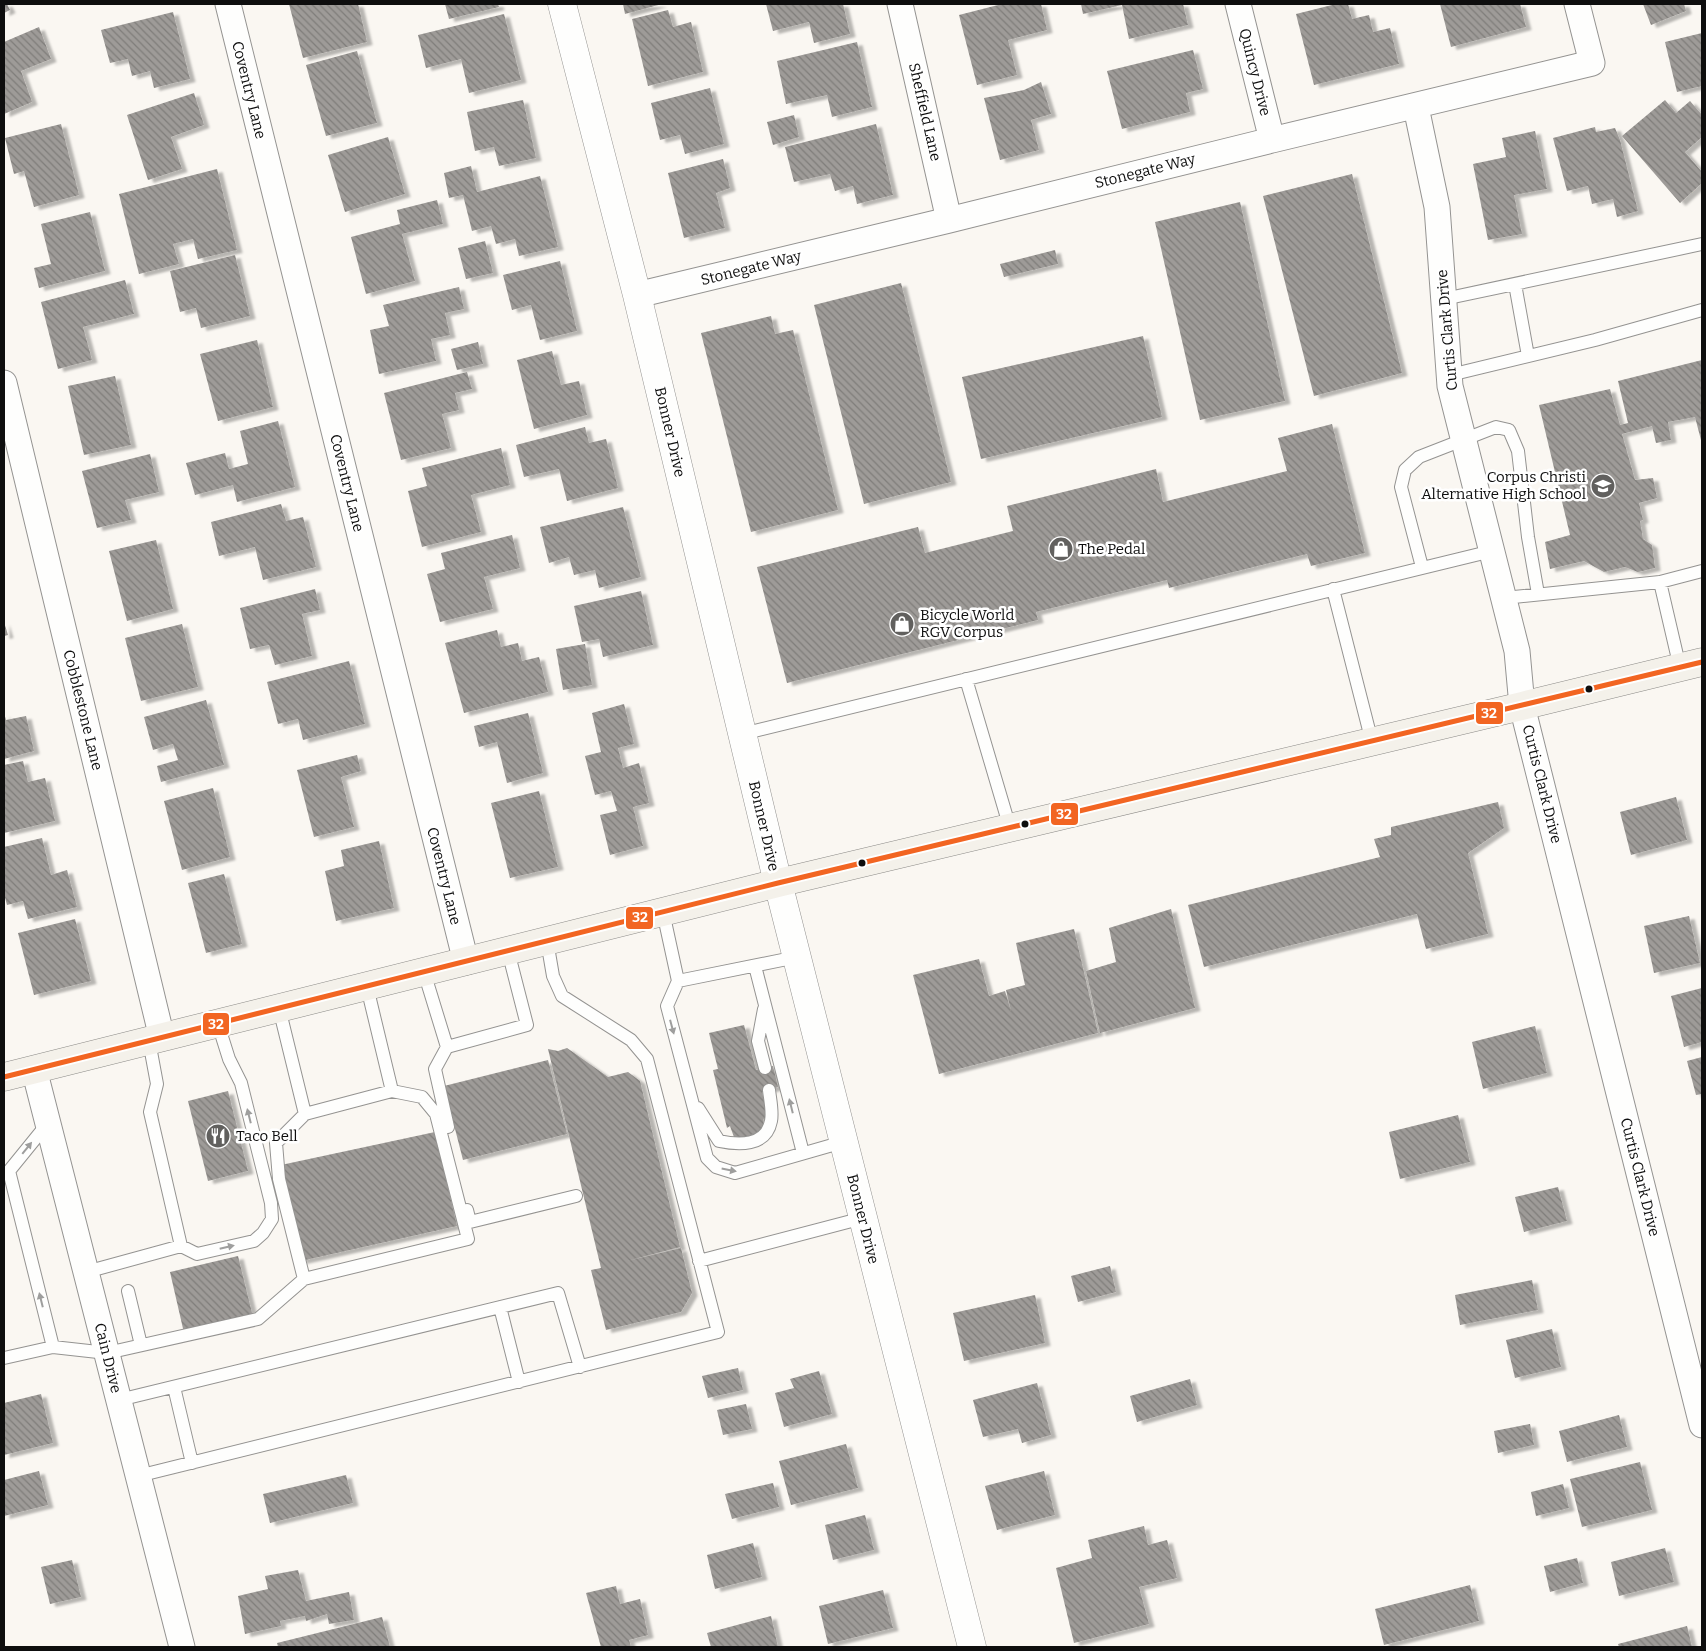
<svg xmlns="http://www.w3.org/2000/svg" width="1706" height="1651" viewBox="0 0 1706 1651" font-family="Bitter,serif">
	<defs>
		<pattern id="building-back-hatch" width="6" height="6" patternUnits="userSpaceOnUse" patternTransform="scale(1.25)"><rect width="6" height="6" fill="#9e9b98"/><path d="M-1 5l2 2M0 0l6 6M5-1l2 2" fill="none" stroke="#7f7d7a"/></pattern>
		<filter id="shadow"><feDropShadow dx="5.5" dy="3" stdDeviation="1" flood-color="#0004"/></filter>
	</defs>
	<rect width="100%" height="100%" fill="#faf7f2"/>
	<!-- building -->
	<path fill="url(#building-back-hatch)" filter="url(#shadow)" d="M 4,4 L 7,4 L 10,10 L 4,13 Z
		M 289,4 L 358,4 L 367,42 L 303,58 Z
		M 445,4 L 498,4 L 499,7 L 449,19 Z
		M 623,4 L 662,4 L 625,14 Z
		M 766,4 L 843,4 L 850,34 L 814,43 L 809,22 L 773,31 Z
		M 1002,4 L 1041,4 L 1047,30 L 1008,40 L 1017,75 L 977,85 L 959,15 Z
		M 1081,4 L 1183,4 L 1188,25 L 1129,39 L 1122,5 L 1083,14 Z
		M 1336,4 L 1348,4 L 1352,19 L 1369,15 L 1373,32 L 1390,28 L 1399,64 L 1314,85 L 1296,14 Z
		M 1440,4 L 1520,4 L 1526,27 L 1451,47 Z
		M 1643,4 L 1684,4 L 1686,11 L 1651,25 Z
		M 668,10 L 673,27 L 691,22 L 703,72 L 648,86 L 632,19 Z
		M 173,12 L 190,79 L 154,88 L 150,71 L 132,76 L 128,59 L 110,63 L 101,30 Z
		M 504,14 L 521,80 L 469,93 L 461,59 L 426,68 L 418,35 Z
		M 39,27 L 51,59 L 21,71 L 32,102 L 4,114 L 4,42 Z
		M 1702,33 L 1702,86 L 1677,92 L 1665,42 Z
		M 857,42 L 872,107 L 832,117 L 827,95 L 786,104 L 777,61 Z
		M 1193,50 L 1203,89 L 1186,93 L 1190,112 L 1122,129 L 1107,71 Z
		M 357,51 L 377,123 L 326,136 L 306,65 Z
		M 1041,82 L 1051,114 L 1031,120 L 1039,150 L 1000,160 L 984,98 L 1024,90 Z
		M 710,88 L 724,144 L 685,154 L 680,135 L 660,140 L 651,103 Z
		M 194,93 L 204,125 L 171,137 L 182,169 L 148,180 L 127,115 Z
		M 523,100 L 536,158 L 499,166 L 494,147 L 475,151 L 467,112 Z
		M 1665,100 L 1676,113 L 1690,101 L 1702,115 L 1702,137 L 1685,152 L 1702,172 L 1702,183 L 1680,203 L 1622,136 Z
		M 794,115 L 799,137 L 773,145 L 767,122 Z
		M 61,124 L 79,195 L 34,207 L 24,171 L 14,174 L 5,138 Z
		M 876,124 L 893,195 L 857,204 L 853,186 L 835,191 L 830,174 L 794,182 L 785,147 Z
		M 1595,127 L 1596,132 L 1615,128 L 1620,140 L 1638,211 L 1617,217 L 1613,199 L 1592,204 L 1588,186 L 1567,191 L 1553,138 Z
		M 1535,131 L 1547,189 L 1514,195 L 1522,234 L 1488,240 L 1473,164 L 1506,157 L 1502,138 Z
		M 388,137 L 405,194 L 345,212 L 328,155 Z
		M 723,159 L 730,188 L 716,193 L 725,228 L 684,238 L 668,173 Z
		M 471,166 L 477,192 L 540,176 L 558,247 L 519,256 L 515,239 L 496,244 L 491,226 L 472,231 L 463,195 L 449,198 L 444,173 Z
		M 217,169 L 237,250 L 198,259 L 193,239 L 173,244 L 179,264 L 139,274 L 119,194 Z
		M 1352,174 L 1402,373 L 1314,396 L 1263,196 Z
		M 437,200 L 443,224 L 402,234 L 415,281 L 366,294 L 351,237 L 400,224 L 397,210 Z
		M 1240,202 L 1285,401 L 1200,420 L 1155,222 Z
		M 90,212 L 105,271 L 39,288 L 34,268 L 51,264 L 41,224 Z
		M 485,241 L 493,273 L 466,279 L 458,248 Z
		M 1055,250 L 1058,264 L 1004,277 L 1000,264 Z
		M 235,255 L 250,316 L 201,328 L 196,308 L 180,312 L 170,271 Z
		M 560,261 L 577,331 L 540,340 L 531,305 L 512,310 L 503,275 Z
		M 125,280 L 134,314 L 83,327 L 92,360 L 58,369 L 41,302 Z
		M 901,283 L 951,482 L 864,504 L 814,305 Z
		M 459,287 L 464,309 L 445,313 L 450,335 L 431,339 L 436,361 L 379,374 L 370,330 L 389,326 L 383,305 Z
		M 771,316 L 775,334 L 793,330 L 838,510 L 751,532 L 701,333 Z
		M 1143,336 L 1162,417 L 981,459 L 962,377 Z
		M 257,340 L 273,407 L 218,421 L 200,354 Z
		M 478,342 L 483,364 L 457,370 L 451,349 Z
		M 552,351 L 561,385 L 579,381 L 587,415 L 534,429 L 517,360 Z
		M 1702,360 L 1702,444 L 1695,417 L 1668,422 L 1671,440 L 1656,443 L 1652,426 L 1622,434 L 1635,480 L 1653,478 L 1657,498 L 1639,503 L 1643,520 L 1640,521 L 1643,539 L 1652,545 L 1655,568 L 1638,572 L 1625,567 L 1604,572 L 1584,561 L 1550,569 L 1545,542 L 1570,535 L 1539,405 L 1610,389 L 1620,425 L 1628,423 L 1618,381 Z
		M 467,372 L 472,389 L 455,393 L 459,410 L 442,414 L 451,448 L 401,460 L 384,393 Z
		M 115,376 L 131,445 L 84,455 L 68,386 Z
		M 278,421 L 295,487 L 237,502 L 233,485 L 195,495 L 186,463 L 225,453 L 229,469 L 248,464 L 240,431 Z
		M 1332,424 L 1365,553 L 1311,566 L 1307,554 L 1169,588 L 1167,580 L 1036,612 L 1038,620 L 787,683 L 757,567 L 918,527 L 925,553 L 1013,531 L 1007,506 L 1156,469 L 1163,502 L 1287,471 L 1278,438 Z
		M 585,427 L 589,443 L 606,439 L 618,488 L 567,501 L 559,469 L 524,477 L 516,445 Z
		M 501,448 L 510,485 L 471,495 L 481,532 L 422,547 L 408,491 L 427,486 L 422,468 Z
		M 150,454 L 159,492 L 125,500 L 131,520 L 97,528 L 82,471 Z
		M 281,504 L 286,521 L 303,517 L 316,567 L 263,580 L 255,547 L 219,556 L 211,522 Z
		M 623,507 L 641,577 L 599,588 L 595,570 L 574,575 L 569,557 L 549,563 L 540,527 Z
		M 512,535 L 520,568 L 484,577 L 493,609 L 440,622 L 427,574 L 445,569 L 441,553 Z
		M 156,540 L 173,609 L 127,621 L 109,551 Z
		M 315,589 L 320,610 L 302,614 L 312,656 L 275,665 L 269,645 L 250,649 L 240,608 Z
		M 641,591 L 653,645 L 603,657 L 599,639 L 582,642 L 574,606 Z
		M 4,622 L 8,635 L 4,636 Z
		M 182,624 L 198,687 L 141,701 L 125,638 Z
		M 497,630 L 501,647 L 518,643 L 522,661 L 539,657 L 548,692 L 464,713 L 445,643 Z
		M 585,644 L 592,685 L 563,690 L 556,649 Z
		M 349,661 L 365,724 L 303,740 L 298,719 L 278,724 L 267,682 Z
		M 206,700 L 224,765 L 161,782 L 157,766 L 178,760 L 173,744 L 153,750 L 144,717 Z
		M 624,704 L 634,744 L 618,748 L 623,768 L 639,763 L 649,803 L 633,807 L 643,846 L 610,855 L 600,815 L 617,811 L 611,791 L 595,795 L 585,756 L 601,752 L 592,713 Z
		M 4,713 L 6,720 L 26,716 L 34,751 L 4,759 Z
		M 528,713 L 543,773 L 507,783 L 497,742 L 479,747 L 474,726 Z
		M 357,755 L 361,771 L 341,777 L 354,827 L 314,837 L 297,770 Z
		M 23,761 L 28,782 L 45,778 L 55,821 L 4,833 L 4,765 Z
		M 213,788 L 230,857 L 182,870 L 164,801 Z
		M 539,791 L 558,867 L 510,878 L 491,803 Z
		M 1676,797 L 1687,840 L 1631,855 L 1620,812 Z
		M 1498,802 L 1504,828 L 1468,853 L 1488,934 L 1426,949 L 1417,914 L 1204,967 L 1188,905 L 1380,857 L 1374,839 L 1391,835 L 1391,827 Z
		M 42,838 L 51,875 L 67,870 L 77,907 L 28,919 L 23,901 L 7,905 L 4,894 L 4,847 Z
		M 379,841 L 394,908 L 336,921 L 325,871 L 344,866 L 341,850 Z
		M 224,874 L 242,944 L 206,953 L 188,883 Z
		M 1171,909 L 1195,1008 L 1100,1033 L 1086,971 L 1116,962 L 1109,928 Z
		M 1689,916 L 1700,963 L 1654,973 L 1644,926 Z
		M 75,919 L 91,981 L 34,995 L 18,933 Z
		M 1074,929 L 1098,1033 L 939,1074 L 913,975 L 979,959 L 989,996 L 1005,991 L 1011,1011 L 1006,990 L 1025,985 L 1016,943 Z
		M 1702,988 L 1702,1042 L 1684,1047 L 1671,996 Z
		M 744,1025 L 756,1070 L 773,1066 L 778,1087 L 762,1092 L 768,1118 L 763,1119 L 763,1132 L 735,1140 L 730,1126 L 727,1128 L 713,1070 L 718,1069 L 709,1033 Z
		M 1535,1026 L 1547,1073 L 1483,1089 L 1472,1042 Z
		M 567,1048 L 608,1077 L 628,1072 L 640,1081 L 680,1247 L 627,1261 L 681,1248 L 692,1293 L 681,1312 L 606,1330 L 591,1270 L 601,1268 L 548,1049 L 558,1051 Z
		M 1702,1057 L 1702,1094 L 1696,1095 L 1687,1061 Z
		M 548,1060 L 567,1134 L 463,1160 L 444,1086 Z
		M 228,1091 L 248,1171 L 208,1181 L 188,1101 Z
		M 1458,1115 L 1470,1162 L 1400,1179 L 1389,1132 Z
		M 435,1132 L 457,1226 L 301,1261 L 281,1165 Z
		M 1558,1187 L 1567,1221 L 1524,1232 L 1515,1197 Z
		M 238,1256 L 253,1317 L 184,1333 L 170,1272 Z
		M 1110,1266 L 1116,1292 L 1078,1302 L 1071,1276 Z
		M 1532,1280 L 1538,1310 L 1460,1325 L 1455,1295 Z
		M 1035,1295 L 1045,1343 L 964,1361 L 953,1313 Z
		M 1552,1329 L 1561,1367 L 1515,1378 L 1506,1340 Z
		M 738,1368 L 743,1390 L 708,1398 L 702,1376 Z
		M 819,1371 L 832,1414 L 784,1427 L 775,1393 L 794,1388 L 790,1379 Z
		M 1190,1379 L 1197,1405 L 1137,1422 L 1130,1396 Z
		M 1037,1383 L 1051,1435 L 1022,1443 L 1018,1429 L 983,1437 L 973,1400 Z
		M 41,1394 L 53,1443 L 4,1455 L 4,1403 Z
		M 746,1404 L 752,1429 L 723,1435 L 717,1410 Z
		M 1619,1415 L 1627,1447 L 1567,1462 L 1559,1431 Z
		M 1530,1424 L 1534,1445 L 1498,1453 L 1494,1431 Z
		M 846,1444 L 858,1488 L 791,1505 L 779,1461 Z
		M 1640,1462 L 1652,1510 L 1582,1527 L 1570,1479 Z
		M 39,1471 L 48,1505 L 4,1516 L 4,1480 Z
		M 1044,1471 L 1055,1515 L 997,1530 L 985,1486 Z
		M 346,1475 L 353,1503 L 270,1523 L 263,1494 Z
		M 773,1483 L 779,1507 L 732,1519 L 725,1494 Z
		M 1563,1484 L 1569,1508 L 1536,1516 L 1531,1492 Z
		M 865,1515 L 874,1550 L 833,1560 L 825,1525 Z
		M 1144,1526 L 1148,1545 L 1167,1540 L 1177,1578 L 1139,1587 L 1149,1624 L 1074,1643 L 1056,1568 L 1092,1558 L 1088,1540 Z
		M 753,1543 L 762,1577 L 715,1589 L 707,1555 Z
		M 1665,1548 L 1674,1582 L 1619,1596 L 1611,1562 Z
		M 1577,1558 L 1583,1583 L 1550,1592 L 1544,1566 Z
		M 72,1560 L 81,1597 L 50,1604 L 41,1567 Z
		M 298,1570 L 306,1601 L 349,1592 L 354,1620 L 329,1624 L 327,1614 L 306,1621 L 305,1616 L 280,1621 L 281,1626 L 245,1634 L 238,1596 L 268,1589 L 265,1576 Z
		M 1470,1585 L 1479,1621 L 1384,1645 L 1375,1609 Z
		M 616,1586 L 620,1604 L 640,1599 L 648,1635 L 629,1640 L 631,1647 L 601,1647 L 586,1593 Z
		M 883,1590 L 893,1628 L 828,1644 L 819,1606 Z
		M 771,1616 L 778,1647 L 711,1647 L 707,1633 Z
		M 382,1617 L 390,1647 L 278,1647 L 277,1643 Z
		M 1687,1626 L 1692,1647 L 1619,1647 L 1618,1644 Z"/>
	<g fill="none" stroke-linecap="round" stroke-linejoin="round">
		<defs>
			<path id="service" d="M 1515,284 L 1528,356
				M 1444,299 L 1702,244
				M 1450,375 L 1595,340 L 1702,310
				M 1422,567 L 1401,487 L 1405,470 L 1419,457 L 1496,427 L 1509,430 L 1518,451 L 1528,537 L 1538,594
				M 1660,582 L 1680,668
				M 1333,589 L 1372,742
				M 1504,598 L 1660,582 L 1702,571
				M 966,679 L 1010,828
				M 742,734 L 1492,551
				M 663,912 L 678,981 L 667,1006 L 707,1158 L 716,1167 L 735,1173 L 843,1142
				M 755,966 L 803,1153
				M 424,972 L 447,1047 L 527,1025 L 508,951
				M 678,981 L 797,957
				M 279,1008 L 305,1114 L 392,1091 L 367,987
				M 764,1009 L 758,1041 L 765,1068
				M 447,1047 L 435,1069 L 448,1127
				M 698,1108 L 719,1141 C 738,1145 766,1147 771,1121 C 773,1112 770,1099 769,1090
				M 305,1114 L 276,1143 L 279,1179 L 304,1279 L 468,1239 L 436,1114 L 422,1097 L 392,1091
				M 48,1123 L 9,1171 L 53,1347
				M 467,1210 L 470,1222 L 576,1196
				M 181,1246 L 197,1254 L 254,1241 L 263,1233 L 272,1219 L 271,1203 L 241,1083 L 229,1059 L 218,1024
				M 699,1261 L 863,1218
				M 86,1272 L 181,1246 L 150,1112 L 157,1084 L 149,1041
				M 128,1291 L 141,1345
				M 500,1307 L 519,1382
				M 4,1358 L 53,1347 L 107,1353 L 258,1319 L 304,1279
				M 174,1387 L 192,1463
				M 119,1400 L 558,1293 L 580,1367
				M 138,1476 L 718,1332 L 647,1059 L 631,1040 L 562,996 L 553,976 L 547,941"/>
			<path id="minor" d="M 228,4 L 466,962
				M 900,4 L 949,220
				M 1238,4 L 1272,140
				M 1416,107 L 1437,207 L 1450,386 L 1517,651 L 1522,706 L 1702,1425
				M 637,295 L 949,220 L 1272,140 L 1592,63 L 1577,4
				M 4,383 L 162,1038
				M 34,1069 L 182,1647"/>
			<path id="tertiary" d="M 562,4 L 637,295 L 778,883 L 972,1647"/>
			<path id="secondary" d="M 4,1077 L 778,883 L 1522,706 L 1702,662"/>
		</defs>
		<!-- service casing -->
		<use href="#service" stroke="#949391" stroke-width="14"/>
		<!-- minor casing -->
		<use href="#minor" stroke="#949391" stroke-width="27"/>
		<!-- tertiary casing -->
		<use href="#tertiary" stroke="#949391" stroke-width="29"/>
		<!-- secondary casing -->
		<use href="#secondary" stroke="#8b8a87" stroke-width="29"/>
		<!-- service -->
		<use href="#service" stroke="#fefefd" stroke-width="12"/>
		<!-- minor -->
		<use href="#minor" stroke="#fefefd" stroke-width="25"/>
		<!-- tertiary -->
		<use href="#tertiary" stroke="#fefefd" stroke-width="28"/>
		<!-- secondary -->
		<use href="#secondary" stroke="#f4f1ea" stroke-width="28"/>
		<defs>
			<path id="bus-1" d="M 4,1077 L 778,883 L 1702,662"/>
		</defs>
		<!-- bus-1 casing -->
		<use href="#bus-1" stroke="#fff" stroke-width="9"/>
		<!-- bus-1 -->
		<use href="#bus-1" stroke="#f26522" stroke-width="5"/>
	</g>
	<!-- one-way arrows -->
	<defs><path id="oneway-solid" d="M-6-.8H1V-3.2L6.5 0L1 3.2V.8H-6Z" transform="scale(1.25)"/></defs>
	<g fill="#9e9e9d">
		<use href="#oneway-solid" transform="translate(672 1027) rotate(75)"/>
		<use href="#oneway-solid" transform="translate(791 1106) rotate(-104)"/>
		<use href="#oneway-solid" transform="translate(249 1116) rotate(-104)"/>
		<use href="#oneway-solid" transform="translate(27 1148) rotate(-51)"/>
		<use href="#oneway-solid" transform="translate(729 1170) rotate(11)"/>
		<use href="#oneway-solid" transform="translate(227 1247) rotate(-13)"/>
		<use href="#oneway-solid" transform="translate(41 1300) rotate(-104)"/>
	</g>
	<!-- icons -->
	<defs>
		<symbol id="school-disc" viewBox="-11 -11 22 22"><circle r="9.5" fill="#61605e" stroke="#fff"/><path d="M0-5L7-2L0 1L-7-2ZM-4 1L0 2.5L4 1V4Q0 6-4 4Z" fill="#fff"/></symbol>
		<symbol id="shop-disc" viewBox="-11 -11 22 22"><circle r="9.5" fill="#61605e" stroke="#fff"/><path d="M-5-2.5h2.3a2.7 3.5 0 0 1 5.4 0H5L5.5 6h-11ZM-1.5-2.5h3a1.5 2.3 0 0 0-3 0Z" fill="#fff"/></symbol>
		<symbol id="restaurant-disc" viewBox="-11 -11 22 22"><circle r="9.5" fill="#61605e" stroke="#fff"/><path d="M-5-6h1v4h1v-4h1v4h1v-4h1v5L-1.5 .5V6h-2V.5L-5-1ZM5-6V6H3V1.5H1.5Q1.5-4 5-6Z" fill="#fff"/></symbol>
	</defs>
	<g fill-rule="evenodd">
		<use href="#school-disc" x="1589" y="472" width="28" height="28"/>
		<use href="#shop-disc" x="1047" y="535" width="28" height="28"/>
		<use href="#shop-disc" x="888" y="610" width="28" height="28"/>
		<use href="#restaurant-disc" x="204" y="1122" width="28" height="28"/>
	</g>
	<!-- markers -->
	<g fill="#0e0e0e" stroke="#fff" stroke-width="2">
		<circle cx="1589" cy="689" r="4.5"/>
		<circle cx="1025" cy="824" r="4.5"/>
		<circle cx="862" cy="863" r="4.5"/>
	</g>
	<g text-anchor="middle" stroke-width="5" stroke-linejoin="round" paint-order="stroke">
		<!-- street labels -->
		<g font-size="15" fill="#0e0e0e" stroke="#fff">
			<text transform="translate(1255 72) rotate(76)" y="5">Quincy Drive</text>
			<text transform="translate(249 90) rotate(76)" y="5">Coventry Lane</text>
			<text transform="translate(925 112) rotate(77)" y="5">Sheffield Lane</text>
			<text transform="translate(1145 171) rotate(-14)" y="5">Stonegate Way</text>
			<text transform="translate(751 268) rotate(-14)" y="5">Stonegate Way</text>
			<text transform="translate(1447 330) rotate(-95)" y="5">Curtis Clark Drive</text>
			<text transform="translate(670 432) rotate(77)" y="5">Bonner Drive</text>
			<text transform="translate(347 483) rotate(76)" y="5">Coventry Lane</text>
			<text transform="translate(83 710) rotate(76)" y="5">Cobblestone Lane</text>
			<text transform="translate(1542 784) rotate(76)" y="5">Curtis Clark Drive</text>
			<text transform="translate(764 826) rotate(77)" y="5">Bonner Drive</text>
			<text transform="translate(444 876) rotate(76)" y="5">Coventry Lane</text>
			<text transform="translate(1640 1177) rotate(76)" y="5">Curtis Clark Drive</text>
			<text transform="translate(863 1219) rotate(76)" y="5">Bonner Drive</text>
			<text transform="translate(108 1358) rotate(76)" y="5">Cain Drive</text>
		</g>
		<!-- poi labels -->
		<g font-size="15" fill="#0e0e0e" stroke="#fff" text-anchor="start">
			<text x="1586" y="482" text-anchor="end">Corpus Christi<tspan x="1586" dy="17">Alternative High School</tspan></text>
			<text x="1078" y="554">The Pedal</text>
			<text x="920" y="620">Bicycle World<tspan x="920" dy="17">RGV Corpus</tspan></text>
			<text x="236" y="1141">Taco Bell</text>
		</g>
	</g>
	<g stroke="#fff" stroke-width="2">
		<rect x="1475" y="701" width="29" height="24" rx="5" fill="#f26522"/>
		<rect x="1050" y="802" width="29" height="24" rx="5" fill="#f26522"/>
		<rect x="625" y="906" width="29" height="24" rx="5" fill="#f26522"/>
		<rect x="202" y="1012" width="28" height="24" rx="5" fill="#f26522"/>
	</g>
	<g font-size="14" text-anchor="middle" font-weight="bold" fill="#fff">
		<text x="1489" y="718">32</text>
		<text x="1064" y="819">32</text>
		<text x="640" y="922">32</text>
		<text x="216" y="1029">32</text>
	</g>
	<!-- border -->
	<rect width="1706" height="1651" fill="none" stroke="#0e0e0e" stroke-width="10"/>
</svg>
